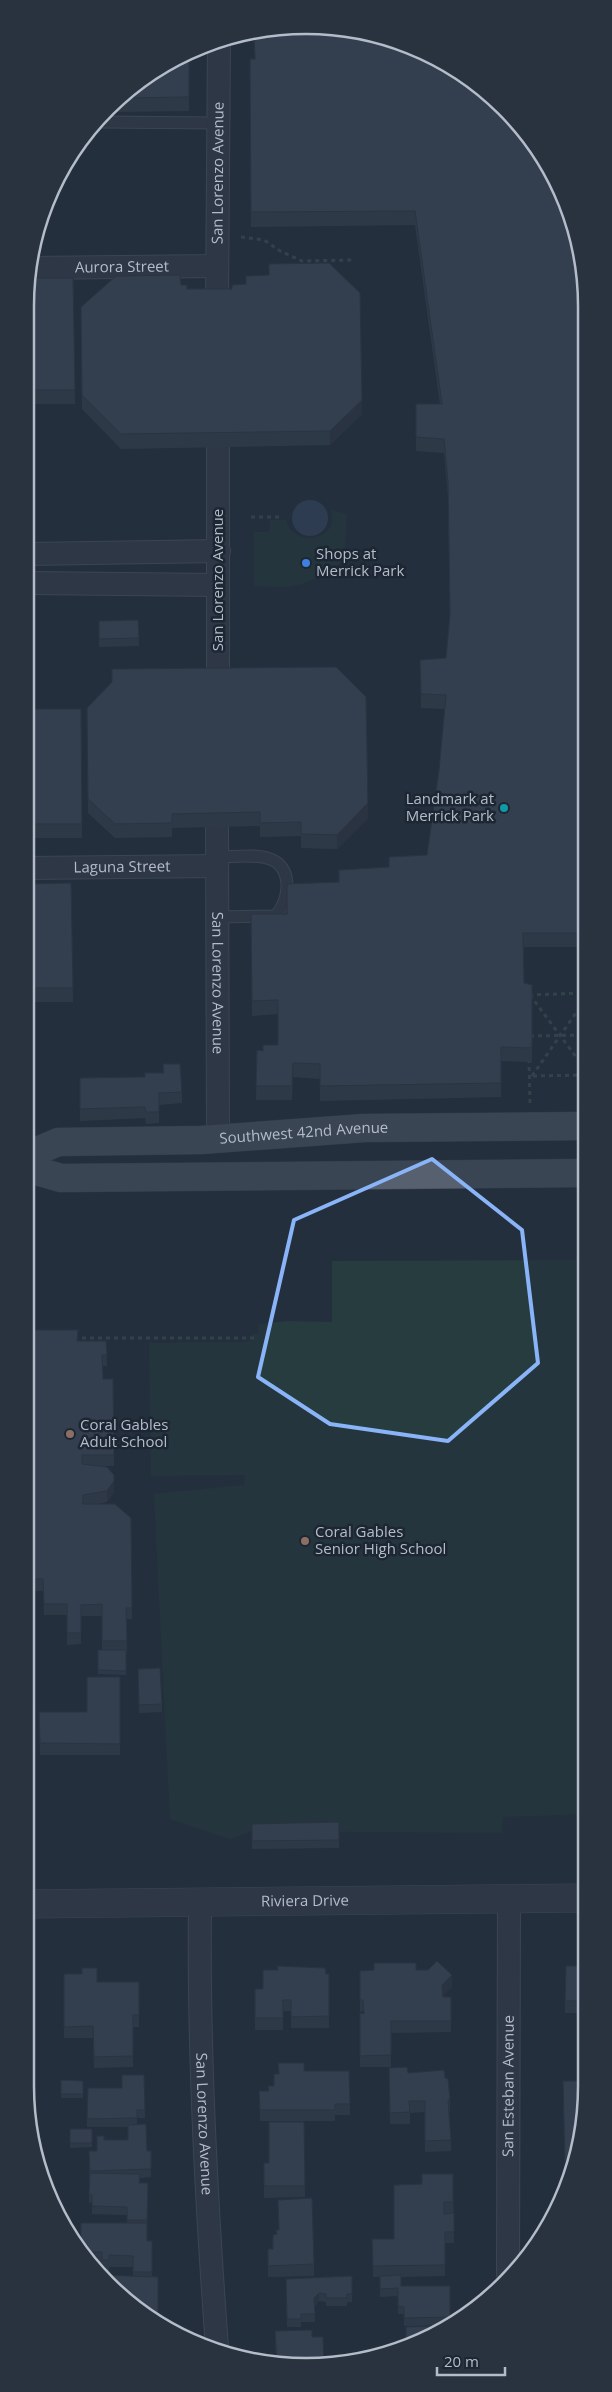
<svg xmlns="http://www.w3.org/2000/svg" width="612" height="2392" viewBox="0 0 612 2392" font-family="'Open Sans',sans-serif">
	<rect width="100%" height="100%" fill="#242f3e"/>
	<!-- green -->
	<path fill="#263c3f" d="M 331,510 L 347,514 L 344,562 C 332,565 326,572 316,578 C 295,589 278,588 254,585 L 254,532 L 269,532 L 270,520 L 286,520 C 293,550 342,539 331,510 Z
		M 585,1260 L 585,1814 L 503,1817 L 502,1833 L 251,1831 L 230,1839 L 170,1819 L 154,1494 L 244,1485 L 245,1475 L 151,1476 L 149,1343 L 243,1342 L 253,1340 L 252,1334 L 258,1334 L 259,1324 L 287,1321 L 332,1322 L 332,1261 Z"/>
	<!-- water -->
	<path fill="#394c67" d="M292 518a18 18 0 1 1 36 0a18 18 0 1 1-36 0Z"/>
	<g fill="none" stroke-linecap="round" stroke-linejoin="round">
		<defs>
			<path id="service" d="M 101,122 L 218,123
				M 217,857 C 246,857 288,847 287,888 C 286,900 283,908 275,916 L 217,917"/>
			<g id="minor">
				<path id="s1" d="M 28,268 L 217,266"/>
				<path id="s2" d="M 217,303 L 219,42"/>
				<path d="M 27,554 L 219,551"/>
				<path d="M 27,583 L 218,585"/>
				<path d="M 218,682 L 218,447"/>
				<path id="s3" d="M 217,825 L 218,1140"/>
				<path id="s4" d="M 27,868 L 217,866"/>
				<path id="s5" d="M 200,1902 C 198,2051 206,2199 217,2347"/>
				<path id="s6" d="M 508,2274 L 509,1899"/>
			</g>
			<g id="tertiary">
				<path id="s7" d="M 25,1904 L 585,1898"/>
			</g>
			<g id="primary">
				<path id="s8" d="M 26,1156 L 58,1142 L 201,1140 L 364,1128 L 585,1126"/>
				<path d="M 26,1168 L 61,1178 L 585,1173"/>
			</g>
		</defs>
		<!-- service casing -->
		<use href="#service" stroke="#565f6c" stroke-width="13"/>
		<!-- minor casing -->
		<use href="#minor" stroke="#565f6c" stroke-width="24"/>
		<!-- tertiary casing -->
		<use href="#tertiary" stroke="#565f6c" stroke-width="29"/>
		<!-- primary casing -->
		<use href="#primary" stroke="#414a57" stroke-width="29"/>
		<!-- path -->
		<path stroke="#44595c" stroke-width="3" stroke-dasharray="4 4" stroke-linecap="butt" d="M 241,237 L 264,240 L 280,251 L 302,261 L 352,260
			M 251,517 L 281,517
			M 529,995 L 585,993
			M 530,995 L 585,1069
			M 530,1036 L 585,1035
			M 529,1059 L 530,1103
			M 532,1076 L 585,1000
			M 533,1076 L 585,1075
			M 26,1338 L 35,1338
			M 74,1338 L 256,1338"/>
		<!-- service -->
		<use href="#service" stroke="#38414e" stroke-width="11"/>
		<!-- minor -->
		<use href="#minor" stroke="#38414e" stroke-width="22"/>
		<!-- tertiary -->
		<use href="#tertiary" stroke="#38414e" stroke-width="28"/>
		<!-- primary -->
		<use href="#primary" stroke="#56606e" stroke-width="28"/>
	</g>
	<!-- wall -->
	<path fill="#3b4654" d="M 189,56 L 189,111 L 110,112 L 135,83 Z
		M 250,59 L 585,270 L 585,947 L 524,947 L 524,983 L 532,985 L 532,1062 L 501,1061 L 501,1097 L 320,1101 L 320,1079 L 293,1077 L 292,1100 L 256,1100 L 257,1050 L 263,1051 L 278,1045 L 278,1014 L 252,1016 L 251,914 L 287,914 L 339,882 L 427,855 L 439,770 L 445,709 L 421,708 L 420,660 L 446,658 L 450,617 L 448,496 L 444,453 L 416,451 L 416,404 L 440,404 L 415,225 L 251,227 Z
		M 27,278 L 73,278 L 75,404 L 27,404 Z
		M 181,285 L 187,289 L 362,414 L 330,445 L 121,449 L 82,409 L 81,307 Z
		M 138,620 L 139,646 L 99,647 L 99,621 Z
		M 87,708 L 368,818 L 337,849 L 301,848 L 301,836 L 260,837 L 260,826 L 172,828 L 172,837 L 115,838 L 88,813 Z
		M 27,709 L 81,709 L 82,838 L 27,838 Z
		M 71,883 L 73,1002 L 26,1002 L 27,884 Z
		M 163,1064 L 182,1092 L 182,1103 L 159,1105 L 159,1123 L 146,1124 L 145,1118 L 80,1121 L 80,1078 L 145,1077 L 163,1073 Z
		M 78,1341 L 106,1341 L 107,1366 L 103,1366 L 103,1379 L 113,1379 L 114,1466 L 97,1466 L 114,1492 L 107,1502 L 98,1504 L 131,1518 L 132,1619 L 126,1619 L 127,1652 L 126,1652 L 126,1675 L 98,1674 L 98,1650 L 102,1650 L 102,1616 L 81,1616 L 81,1644 L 67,1645 L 67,1615 L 44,1615 L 43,1591 L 34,1591 L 33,1516 L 27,1516 L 26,1466 L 33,1455 Z
		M 138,1669 L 162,1704 L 162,1712 L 139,1713 Z
		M 120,1677 L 120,1755 L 40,1755 L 39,1712 L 87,1712 Z
		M 339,1822 L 339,1848 L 252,1849 L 252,1824 Z
		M 585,1966 L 585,2013 L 565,2013 L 565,2001 Z
		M 416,1970 L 452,1987 L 443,1995 L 443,1997 L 451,1997 L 451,2032 L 391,2033 L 391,2067 L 360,2067 L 360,2013 L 364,2014 L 363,2011 L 360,2012 L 360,1971 Z
		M 64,1974 L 97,1982 L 139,1982 L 139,2027 L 133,2027 L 133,2067 L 94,2068 L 93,2038 L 64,2038 Z
		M 326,1974 L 329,1974 L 329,2028 L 291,2028 L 291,2011 L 283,2011 L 283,2030 L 255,2030 L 255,1989 L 263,1989 Z
		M 25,1975 L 28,2022 L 28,2034 L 25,2034 Z
		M 304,2071 L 349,2071 L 350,2115 L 335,2115 L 335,2121 L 260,2121 L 259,2091 L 268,2091 L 274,2086 L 278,2074 Z
		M 408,2073 L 445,2078 L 450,2099 L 450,2111 L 448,2111 L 451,2140 L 451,2151 L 425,2152 L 425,2112 L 410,2113 L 410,2124 L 390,2124 L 389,2079 Z
		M 144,2075 L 145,2118 L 137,2118 L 137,2124 L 147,2151 L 151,2151 L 151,2177 L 140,2178 L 140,2183 L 148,2183 L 147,2241 L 152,2241 L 152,2276 L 158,2277 L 158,2320 L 100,2275 L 133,2276 L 133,2267 L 109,2267 L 109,2271 L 102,2271 L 102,2263 L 90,2263 L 81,2249 L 127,2223 L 127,2215 L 92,2214 L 92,2202 L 89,2203 L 89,2151 L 97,2151 L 104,2140 L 128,2140 L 128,2127 L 87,2127 L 87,2119 L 122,2088 Z
		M 61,2080 L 83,2081 L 83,2098 L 61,2098 Z
		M 563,2081 L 585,2123 L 567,2173 L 565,2173 Z
		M 304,2122 L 305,2197 L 264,2198 L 264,2163 L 269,2163 Z
		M 70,2129 L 92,2129 L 92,2147 L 70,2148 Z
		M 453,2174 L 454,2243 L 445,2243 L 445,2276 L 401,2277 L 401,2286 L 450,2286 L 450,2323 L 447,2325 L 404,2326 L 404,2314 L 398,2314 L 398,2296 L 380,2297 L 380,2277 L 373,2277 L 372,2239 L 394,2239 L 422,2184 Z
		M 273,2235 L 314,2264 L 314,2276 L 268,2277 L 268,2249 L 273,2249 Z
		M 352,2276 L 352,2302 L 347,2302 L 347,2306 L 326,2306 L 326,2302 L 319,2301 L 315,2306 L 315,2322 L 301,2322 L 301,2327 L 287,2327 L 286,2279 Z
		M 312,2337 L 324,2362 L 287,2366 L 276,2363 L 275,2339 Z"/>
	<!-- shaded-wall -->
	<path fill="#303945" d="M 362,400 L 362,414 L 330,445 L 330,431 Z
		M 368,803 L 368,818 L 337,849 L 337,835 Z
		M 114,1475 L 114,1492 L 107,1502 L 107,1491 Z
		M 452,1975 L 452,1987 L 442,1997 L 442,1985 Z
		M 319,2293 L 319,2301 L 314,2306 L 314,2298 Z"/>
	<!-- building -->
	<path fill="#455162" stroke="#303945" d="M 343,27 L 431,54 L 505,108 L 558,182 L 585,270 L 585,933 L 523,933 L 524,983 L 532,985 L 532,1048 L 501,1047 L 501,1083 L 320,1086 L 320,1064 L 293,1063 L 292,1086 L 256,1086 L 257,1050 L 263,1051 L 263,1045 L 278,1045 L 278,1000 L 252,1001 L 251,914 L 287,914 L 287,884 L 339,882 L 339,870 L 389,867 L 389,857 L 427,855 L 439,770 L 446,695 L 421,694 L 420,660 L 446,658 L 450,614 L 448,482 L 444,439 L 416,437 L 416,404 L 442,404 L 415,211 L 251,212 L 250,59 L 255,59 L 254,33 Z
		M 189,56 L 189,97 L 122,98 L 135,83 Z
		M 329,263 L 360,293 L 362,400 L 330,431 L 121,434 L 82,395 L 81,307 L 116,276 L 180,275 L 181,285 L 187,285 L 187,289 L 232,289 L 232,285 L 246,284 L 246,276 L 269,275 L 269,264 Z
		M 27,278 L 73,278 L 75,390 L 27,390 Z
		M 138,620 L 139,638 L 99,639 L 99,621 Z
		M 336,667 L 366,697 L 368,803 L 337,835 L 301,834 L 301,822 L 260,823 L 260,812 L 172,814 L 172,823 L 115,824 L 88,799 L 87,708 L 112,682 L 112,669 Z
		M 27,709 L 81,709 L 82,824 L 27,824 Z
		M 71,883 L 73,988 L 26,988 L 27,884 Z
		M 163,1064 L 180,1064 L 182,1092 L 159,1093 L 159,1112 L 146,1112 L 145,1107 L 80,1109 L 80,1078 L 145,1077 L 145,1073 L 164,1073 Z
		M 31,1330 L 78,1330 L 77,1341 L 106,1341 L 107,1355 L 102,1355 L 103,1379 L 113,1379 L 114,1455 L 82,1455 L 82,1464 L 107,1467 L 114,1475 L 114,1481 L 107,1491 L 83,1495 L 83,1504 L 115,1504 L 131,1518 L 132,1608 L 126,1608 L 127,1641 L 102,1641 L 102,1604 L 81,1605 L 81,1633 L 67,1633 L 67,1604 L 44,1604 L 43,1579 L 34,1579 L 33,1505 L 27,1505 L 26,1455 L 33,1455 Z
		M 98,1650 L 126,1650 L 126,1671 L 98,1670 Z
		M 160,1668 L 162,1704 L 139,1705 L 138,1669 Z
		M 87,1677 L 120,1677 L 120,1744 L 40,1743 L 39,1712 L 87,1712 Z
		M 339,1822 L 339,1840 L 252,1841 L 252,1824 Z
		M 437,1961 L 452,1975 L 442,1985 L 443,1997 L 451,1997 L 451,2021 L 391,2021 L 391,2055 L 360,2056 L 360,2013 L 364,2014 L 363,2000 L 360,2000 L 360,1971 L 374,1970 L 374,1963 L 416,1963 L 416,1970 L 428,1970 Z
		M 277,1966 L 325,1968 L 326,1974 L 329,1974 L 329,2016 L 291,2017 L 291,2000 L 283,2000 L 283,2018 L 255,2018 L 255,1989 L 263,1989 L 263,1970 L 278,1970 Z
		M 566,1966 L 585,1966 L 585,2001 L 565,2001 Z
		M 82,1968 L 97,1968 L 97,1982 L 139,1982 L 139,2015 L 133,2015 L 133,2056 L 94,2057 L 93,2026 L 64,2027 L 64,1974 L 82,1974 Z
		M 25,1975 L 27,1975 L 28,2022 L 25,2022 Z
		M 278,2063 L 304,2063 L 304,2071 L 349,2071 L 350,2104 L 335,2104 L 335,2110 L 260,2110 L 259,2091 L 269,2091 L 268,2086 L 274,2086 L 274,2074 L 279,2074 Z
		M 407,2067 L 408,2073 L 444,2070 L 445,2078 L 448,2079 L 450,2099 L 448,2100 L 451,2140 L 425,2141 L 425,2101 L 409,2101 L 410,2112 L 390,2113 L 389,2068 Z
		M 122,2075 L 144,2075 L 145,2110 L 137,2110 L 137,2118 L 87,2119 L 88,2088 L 122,2088 Z
		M 61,2080 L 83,2081 L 83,2094 L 61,2094 Z
		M 563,2081 L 585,2081 L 585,2123 L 571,2162 L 565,2162 Z
		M 269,2122 L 304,2122 L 305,2186 L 264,2186 L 264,2163 L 269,2163 Z
		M 146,2124 L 147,2151 L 151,2151 L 151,2169 L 90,2171 L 89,2151 L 97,2151 L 97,2136 L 104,2136 L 104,2140 L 128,2140 L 128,2125 Z
		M 70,2129 L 92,2129 L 92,2143 L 70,2143 Z
		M 90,2173 L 140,2174 L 139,2183 L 148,2183 L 147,2220 L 127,2220 L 127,2207 L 92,2206 L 92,2195 L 89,2195 Z
		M 422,2174 L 453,2174 L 453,2202 L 444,2202 L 444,2214 L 454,2213 L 454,2232 L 445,2232 L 445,2265 L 373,2266 L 372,2239 L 394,2239 L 394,2185 L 422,2184 Z
		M 312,2198 L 314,2264 L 268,2266 L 268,2249 L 273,2249 L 273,2235 L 277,2234 L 276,2230 L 279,2230 L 278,2200 Z
		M 81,2223 L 147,2223 L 147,2241 L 152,2241 L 152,2272 L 133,2272 L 133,2256 L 109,2255 L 109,2260 L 102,2260 L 102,2252 L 83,2252 L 81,2249 Z
		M 90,2264 L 96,2264 L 96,2272 L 95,2271 Z
		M 100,2275 L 158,2277 L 158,2318 L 156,2318 Z
		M 401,2275 L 401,2286 L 450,2286 L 450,2317 L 404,2318 L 404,2307 L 398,2306 L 398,2288 L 380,2289 L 380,2276 Z
		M 352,2276 L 352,2294 L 347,2294 L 347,2298 L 326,2298 L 326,2294 L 319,2293 L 314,2298 L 315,2314 L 301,2314 L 301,2319 L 287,2319 L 286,2279 Z
		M 444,2326 L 401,2350 L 401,2340 L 406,2340 L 406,2327 Z
		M 312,2330 L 312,2337 L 323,2337 L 324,2362 L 298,2365 L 285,2365 L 284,2360 L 277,2360 L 275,2331 Z
		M 365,2351 L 378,2351 L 378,2355 L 365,2356 Z"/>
	<!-- marked area -->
	<path d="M0 0H612V2392H0ZM 432,1159 L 522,1230 L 538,1363 L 448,1441 L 330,1424 L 258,1377 L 294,1220 Z" fill="#242f3e" fill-opacity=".55" fill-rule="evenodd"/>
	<path fill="none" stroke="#8ab4f8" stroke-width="4" stroke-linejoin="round" d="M 432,1159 L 522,1230 L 538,1363 L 448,1441 L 330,1424 L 258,1377 L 294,1220 Z"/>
	<!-- markers -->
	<circle fill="#3f7fe0" stroke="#1d2633" stroke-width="2" cx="306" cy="563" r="5"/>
	<circle fill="#0f9aa8" stroke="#1d2633" stroke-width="2" cx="504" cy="808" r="5"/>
	<g fill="#8d6e63" stroke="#1d2633" stroke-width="2">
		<circle cx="70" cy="1434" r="5"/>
		<circle cx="305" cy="1541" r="5"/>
	</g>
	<g text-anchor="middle" stroke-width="5" stroke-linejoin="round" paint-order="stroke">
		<!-- street labels -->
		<g font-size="15" fill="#b4bcc9" stroke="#1d2633">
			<text dy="5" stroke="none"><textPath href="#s2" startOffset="130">San Lorenzo Avenue</textPath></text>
			<text dy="5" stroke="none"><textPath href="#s1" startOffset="94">Aurora Street</textPath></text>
			<text transform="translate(218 580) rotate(-90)" y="5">San Lorenzo Avenue</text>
			<text dy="5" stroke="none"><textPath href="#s4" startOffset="95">Laguna Street</textPath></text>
			<text dy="5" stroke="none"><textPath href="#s3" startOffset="158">San Lorenzo Avenue</textPath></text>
			<text dy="5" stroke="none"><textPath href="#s8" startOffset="281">Southwest 42nd Avenue</textPath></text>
			<text dy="5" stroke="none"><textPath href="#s7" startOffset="280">Riviera Drive</textPath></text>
			<text dy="5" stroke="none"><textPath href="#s6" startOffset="188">San Esteban Avenue</textPath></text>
			<text dy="5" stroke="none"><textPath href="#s5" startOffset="222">San Lorenzo Avenue</textPath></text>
		</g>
		<!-- poi labels -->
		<g font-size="15" fill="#b4bcc9" stroke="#1d2633" text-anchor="start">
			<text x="316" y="559">Shops at<tspan x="316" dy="17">Merrick Park</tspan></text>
			<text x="494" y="804" text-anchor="end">Landmark at<tspan x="494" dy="17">Merrick Park</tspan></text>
			<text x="80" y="1430">Coral Gables<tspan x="80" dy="17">Adult School</tspan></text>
			<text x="315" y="1537">Coral Gables<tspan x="315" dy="17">Senior High School</tspan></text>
		</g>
	</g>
	<!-- crop -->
	<path d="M0 0H612V2392H0ZM306 34H306A272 272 0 0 1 578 306V2086A272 272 0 0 1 306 2358H306A272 272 0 0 1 34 2086V306A272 272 0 0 1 306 34Z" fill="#29323f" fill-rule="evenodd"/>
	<path fill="none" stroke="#b4bcc9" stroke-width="2.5" d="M306 34H306A272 272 0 0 1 578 306V2086A272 272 0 0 1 306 2358H306A272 272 0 0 1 34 2086V306A272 272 0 0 1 306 34Z"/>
	<!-- scale -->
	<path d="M437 2367v8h68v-8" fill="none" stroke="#b4bcc9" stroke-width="2.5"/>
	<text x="444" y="2367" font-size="15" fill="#b4bcc9" stroke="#1d2633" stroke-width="4" paint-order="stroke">20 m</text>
</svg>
